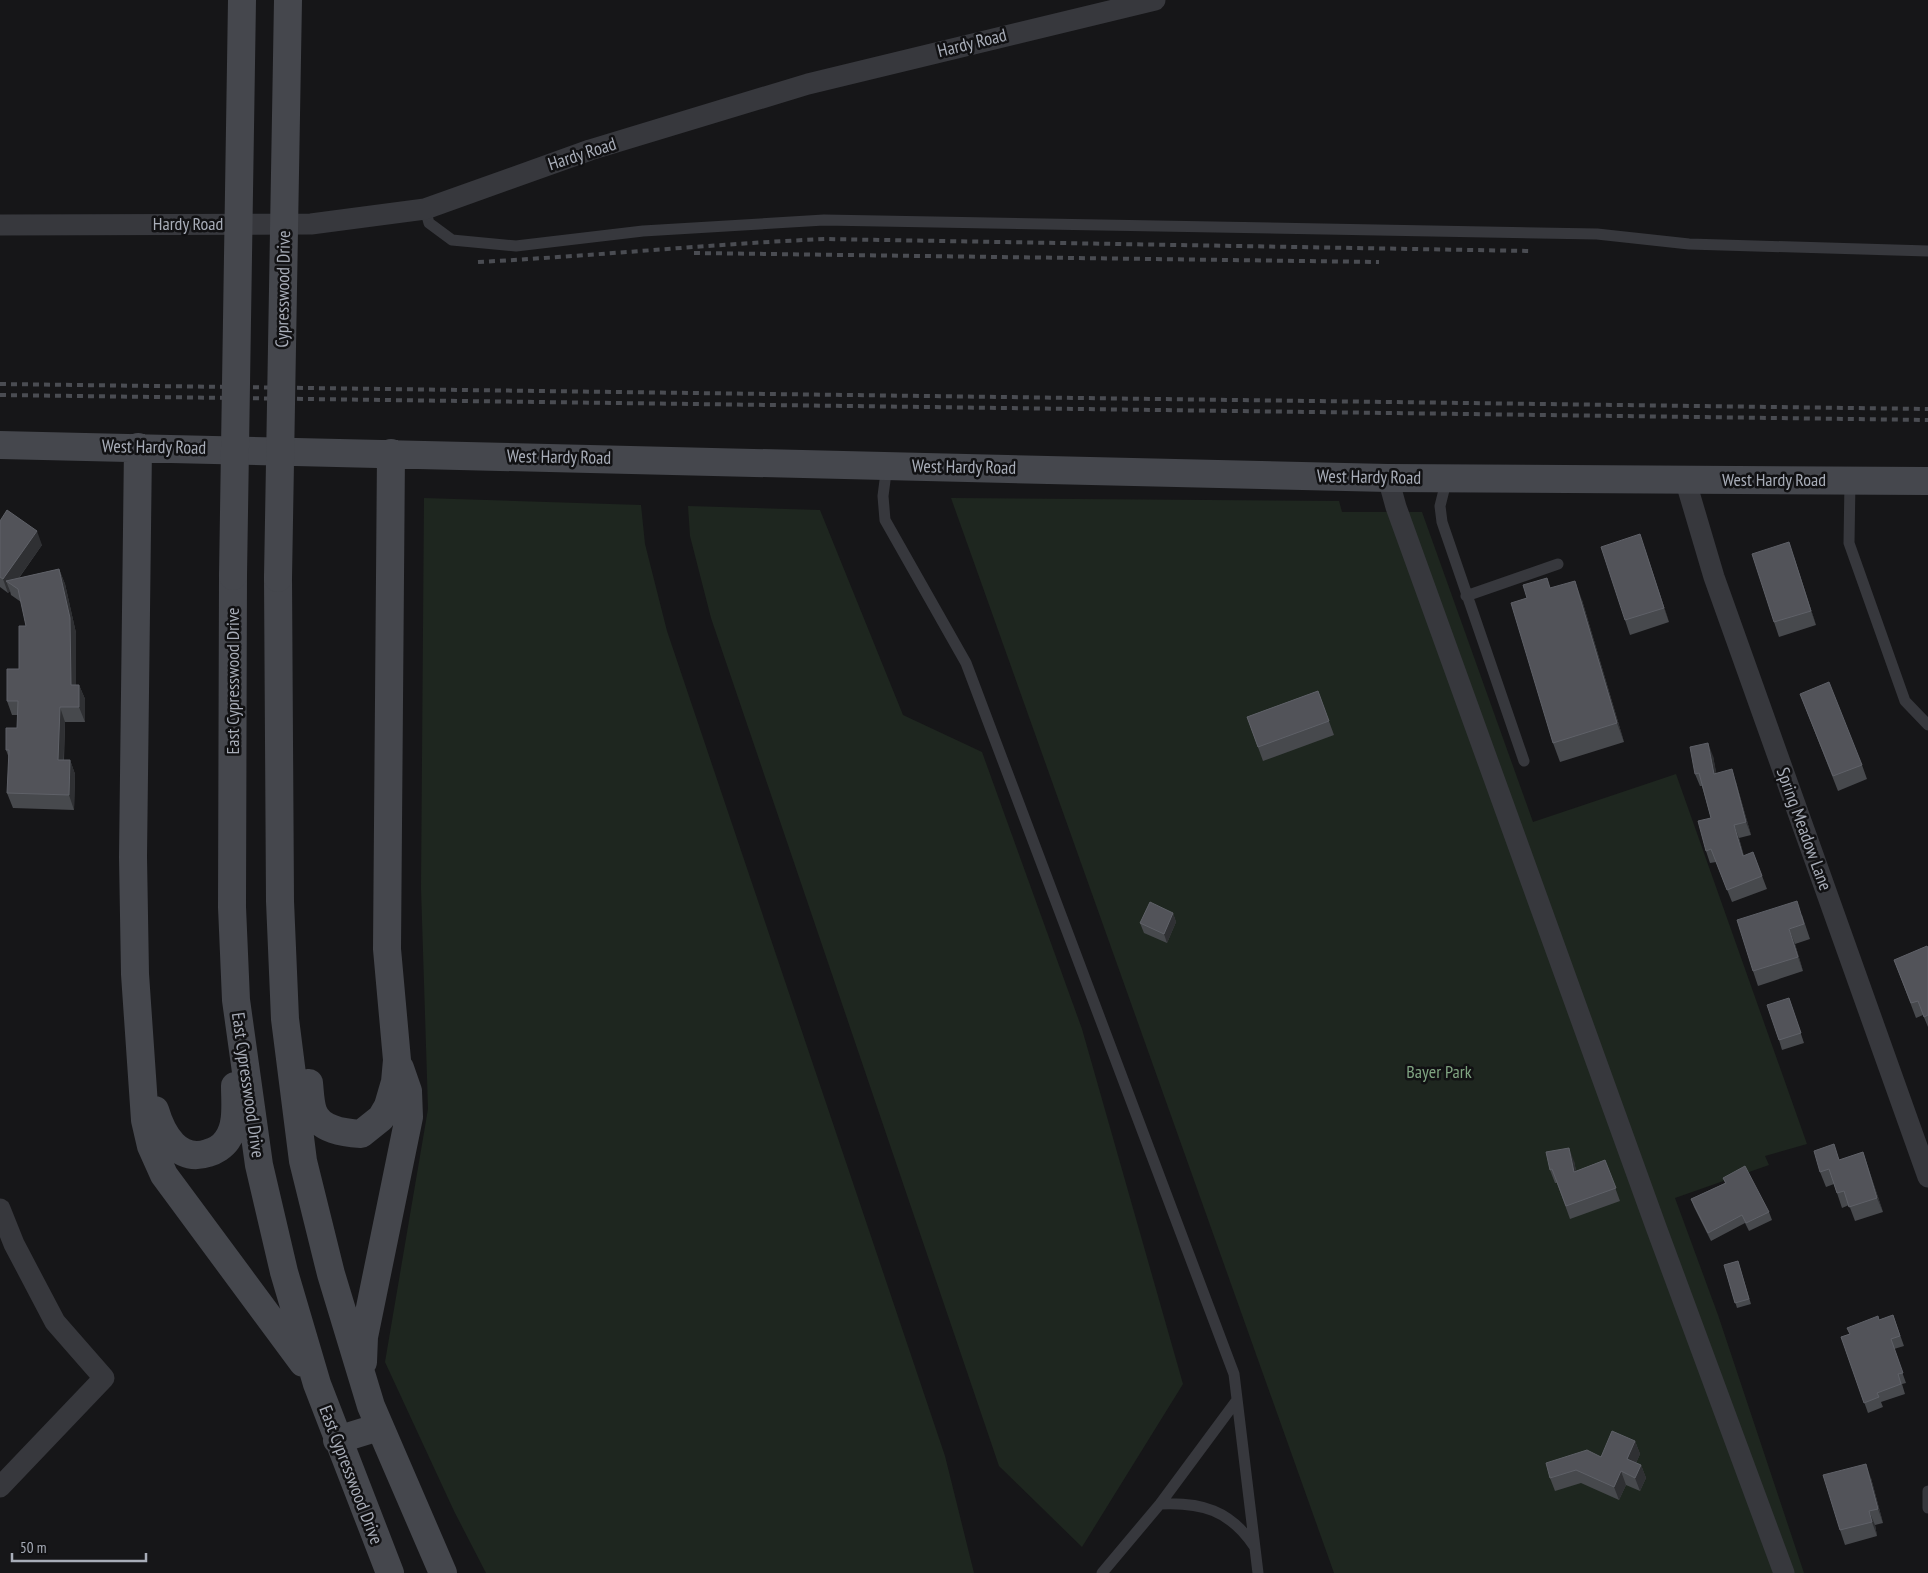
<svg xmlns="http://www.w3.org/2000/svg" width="1928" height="1573" viewBox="0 0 1928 1573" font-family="'PT Sans Narrow',sans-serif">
	<rect width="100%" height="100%" fill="#161618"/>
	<!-- green -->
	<path fill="#1e261f" d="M 424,498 L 641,505 L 645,544 L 667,631 L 945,1456 L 974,1573 L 486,1573 L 454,1511 L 385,1362 L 428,1109 L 421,888 Z
		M 951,498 L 1339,501 L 1342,512 L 1422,512 L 1533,822 L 1676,774 L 1807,1144 L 1765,1156 L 1769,1165 L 1675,1198 L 1718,1315 L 1804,1573 L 1334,1573 Z
		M 688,506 L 820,510 L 903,715 L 982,752 L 1082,1029 L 1183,1384 L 1082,1547 L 999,1466 L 711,618 L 690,536 Z"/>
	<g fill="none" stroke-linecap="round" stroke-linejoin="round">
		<!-- lane -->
		<path stroke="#37383d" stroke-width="11" d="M 425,209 L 429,223 L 452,240 L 516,246 L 643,231 L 824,220 L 1597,234 L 1689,244 L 1928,251
			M 887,465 L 883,496 L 885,520 L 966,663 L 1234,1374 L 1258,1573
			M 1447,478 L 1440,506 L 1442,522 L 1524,761
			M 1850,481 L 1849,543 L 1905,701 L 1928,725
			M 1466,596 L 1558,564
			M 1928,1491 L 1928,1508
			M 1160,1504 C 1201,1502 1230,1510 1254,1546
			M 1102,1573 L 1160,1504 L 1237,1400"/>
		<!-- street -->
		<path stroke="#37383d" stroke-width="21" d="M 0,225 L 311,224 L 425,209 L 590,150 L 808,84 L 1155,0
			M 1388,478 L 1396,507 L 1656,1227 L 1784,1573
			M 1685,479 L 1714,577 L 1928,1177
			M 0,1209 L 14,1244 L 55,1322 L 104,1378 L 0,1487"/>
		<!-- secondary -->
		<path stroke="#45474d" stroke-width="28" d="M 0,445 L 1388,478 L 1928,481
			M 138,447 L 133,857 L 135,974 L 145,1120 L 151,1146 L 164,1175 L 303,1363
			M 233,576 L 232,907 L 236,1000 L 259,1165 L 284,1272 L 317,1384 L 390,1573
			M 278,578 L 280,901 L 285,1019 L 303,1161 L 331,1274 L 371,1406 L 443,1573
			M 309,1083 C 310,1092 310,1102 313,1111 C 319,1130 345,1133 361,1134 L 381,1118 L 388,1106 L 395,1082 L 397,1060 L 387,949 L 391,453
			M 155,1110 C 162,1134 178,1163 208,1153 C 215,1151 223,1146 227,1140 C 238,1125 235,1103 235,1086
			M 363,1362 L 364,1337 L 409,1117 L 408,1091 L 400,1068
			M 337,1440 L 379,1427"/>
		<!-- rail -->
		<path stroke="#4a4c52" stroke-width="4" stroke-dasharray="6 5" stroke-linecap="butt" d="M 694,253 L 1379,262
			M 478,262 C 594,256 710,244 825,239 L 1530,251
			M 0,384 L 1928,409
			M 0,395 L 1928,420"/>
		<!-- secondary-bridge -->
		<path stroke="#45474d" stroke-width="28" d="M 233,576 L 242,0
			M 278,578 L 288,0"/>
	</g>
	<!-- wall -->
	<path fill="#47494d" d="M 0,521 L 42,545 L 19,578 L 59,569 L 65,584 L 76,633 L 76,685 L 79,685 L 85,699 L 85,722 L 65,722 L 64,760 L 70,760 L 75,774 L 74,810 L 13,808 L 7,793 L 9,758 L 6,750 L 17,728 L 18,715 L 12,715 L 7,701 L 19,669 L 26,626 L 21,602 L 11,595 L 10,591 L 8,593 L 0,587 Z
		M 1645,549 L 1669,622 L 1630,635 L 1625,620 Z
		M 1794,557 L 1816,625 L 1779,637 L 1774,622 Z
		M 1551,588 L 1582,600 L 1624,742 L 1560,762 L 1553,743 L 1527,598 Z
		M 1318,691 L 1334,735 L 1263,761 L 1247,717 Z
		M 1800,694 L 1862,765 L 1867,779 L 1838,791 Z
		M 1713,756 L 1716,773 L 1736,782 L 1751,835 L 1739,838 L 1744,856 L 1753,852 L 1767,889 L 1732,902 L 1716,862 L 1710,863 L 1706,851 L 1711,818 L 1702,786 L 1700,786 L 1695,774 Z
		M 1173,913 L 1176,922 L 1167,943 L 1144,933 L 1140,923 Z
		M 1802,915 L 1810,939 L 1795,944 L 1803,971 L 1758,986 L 1753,971 Z
		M 1928,948 L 1928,1027 L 1923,1015 L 1916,1018 L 1894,960 Z
		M 1789,998 L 1804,1043 L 1782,1050 L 1779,1040 Z
		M 1863,1152 L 1883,1212 L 1855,1221 L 1849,1205 L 1842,1208 L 1834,1184 L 1826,1187 L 1820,1172 L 1840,1160 Z
		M 1605,1160 L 1620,1201 L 1570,1219 L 1557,1183 L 1555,1183 L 1550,1170 L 1574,1161 L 1576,1171 Z
		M 1723,1178 L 1769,1212 L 1772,1220 L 1749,1231 L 1745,1223 L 1711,1241 L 1694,1207 L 1691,1199 L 1725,1183 Z
		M 1738,1261 L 1751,1304 L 1737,1308 L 1724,1265 Z
		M 1893,1315 L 1904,1346 L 1894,1349 L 1906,1383 L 1902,1384 L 1905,1394 L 1881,1402 L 1883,1407 L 1868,1413 L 1841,1337 L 1850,1334 L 1879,1320 Z
		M 1635,1441 L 1640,1454 L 1636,1463 L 1641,1465 L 1646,1478 L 1640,1491 L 1626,1485 L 1619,1500 L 1581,1483 L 1555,1491 L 1550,1478 Z
		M 1871,1478 L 1883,1523 L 1875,1525 L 1877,1536 L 1845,1545 L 1840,1530 Z"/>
	<!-- shaded-wall -->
	<path fill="#2f3033" d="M 37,531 L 42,545 L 13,586 L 6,581 L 10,591 L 8,593 L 3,579 Z
		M 1640,534 L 1645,549 L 1669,622 L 1664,608 Z
		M 1789,542 L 1794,557 L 1816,625 L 1811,611 Z
		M 59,569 L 65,584 L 76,633 L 76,699 L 71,685 Z
		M 1575,581 L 1582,600 L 1624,742 L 1617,723 Z
		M 79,685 L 85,699 L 85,722 L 79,707 Z
		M 60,707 L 65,722 L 63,774 L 58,760 Z
		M 1708,743 L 1713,756 L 1719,786 L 1714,774 Z
		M 70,760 L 75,774 L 74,810 L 69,795 Z
		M 1732,769 L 1736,782 L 1751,835 L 1746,822 Z
		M 1734,825 L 1739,838 L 1747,869 L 1743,856 Z
		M 1173,913 L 1176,922 L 1167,943 L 1164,934 Z
		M 1789,929 L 1795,944 L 1803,971 L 1798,957 Z
		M 1569,1148 L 1574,1161 L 1579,1185 L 1574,1172 Z
		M 1863,1152 L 1883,1212 L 1877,1198 Z
		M 1635,1441 L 1640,1454 L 1632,1472 L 1627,1459 Z
		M 1866,1464 L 1871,1478 L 1883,1523 L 1878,1509 Z
		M 1641,1465 L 1646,1478 L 1640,1491 L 1635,1478 Z
		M 1621,1471 L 1626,1485 L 1619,1500 L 1614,1487 Z
		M 1869,1511 L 1875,1525 L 1877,1536 L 1872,1522 Z"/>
	<!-- building -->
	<path fill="#525359" stroke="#5f6168" d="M 7,510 L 37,531 L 3,579 L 0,577 L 0,521 Z
		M 1640,534 L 1664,608 L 1625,620 L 1601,547 Z
		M 1789,542 L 1811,611 L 1774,622 L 1752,554 Z
		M 59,569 L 70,618 L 71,685 L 79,685 L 79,707 L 60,707 L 58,760 L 70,760 L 69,795 L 7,793 L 9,750 L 6,750 L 6,728 L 17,728 L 18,701 L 7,701 L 7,669 L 19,669 L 19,626 L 26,626 L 18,589 L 6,581 Z
		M 1547,578 L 1550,588 L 1575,581 L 1617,723 L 1553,743 L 1511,603 L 1527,598 L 1523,585 Z
		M 1829,682 L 1862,765 L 1833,776 L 1800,694 Z
		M 1318,691 L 1329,721 L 1258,747 L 1247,717 Z
		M 1708,743 L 1714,774 L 1732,769 L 1746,822 L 1734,825 L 1743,856 L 1753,852 L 1762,876 L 1727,890 L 1711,849 L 1706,851 L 1698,821 L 1711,818 L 1699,773 L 1695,774 L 1690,747 Z
		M 1797,901 L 1804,924 L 1789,929 L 1798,957 L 1753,971 L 1737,920 Z
		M 1150,902 L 1173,913 L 1164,934 L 1140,923 Z
		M 1927,946 L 1928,948 L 1928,1015 L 1924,1017 L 1918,1001 L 1911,1003 L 1894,960 Z
		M 1789,998 L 1801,1033 L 1779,1040 L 1767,1005 Z
		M 1834,1144 L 1839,1160 L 1863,1152 L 1877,1198 L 1849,1207 L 1844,1191 L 1837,1193 L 1829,1169 L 1820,1172 L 1814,1151 Z
		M 1569,1148 L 1574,1172 L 1605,1160 L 1616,1188 L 1566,1206 L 1552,1169 L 1550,1170 L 1546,1152 Z
		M 1745,1166 L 1769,1212 L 1746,1223 L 1742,1215 L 1708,1233 L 1691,1199 L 1726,1183 L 1723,1178 Z
		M 1738,1261 L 1749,1299 L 1735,1303 L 1724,1265 Z
		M 1893,1315 L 1900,1336 L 1891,1339 L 1903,1373 L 1898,1374 L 1901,1384 L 1877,1393 L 1879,1397 L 1864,1403 L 1841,1337 L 1850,1334 L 1847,1328 L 1878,1316 L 1879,1320 Z
		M 1612,1431 L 1635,1441 L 1627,1459 L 1641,1465 L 1635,1478 L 1621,1471 L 1614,1487 L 1576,1470 L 1550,1478 L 1546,1463 L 1587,1450 L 1601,1457 Z
		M 1866,1464 L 1878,1509 L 1869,1511 L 1872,1522 L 1840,1530 L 1823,1475 Z"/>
	<g text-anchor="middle" stroke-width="5" stroke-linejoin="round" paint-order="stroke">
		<!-- street labels -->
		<g font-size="18" fill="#a8adb8" stroke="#111113">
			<text transform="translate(972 43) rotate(-14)" y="6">Hardy Road</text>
			<text transform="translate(582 154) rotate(-18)" y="6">Hardy Road</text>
			<text x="188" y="230">Hardy Road</text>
			<text transform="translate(283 289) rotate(-89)" y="6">Cypresswood Drive</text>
			<text transform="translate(154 447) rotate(1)" y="6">West Hardy Road</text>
			<text transform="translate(559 457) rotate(1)" y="6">West Hardy Road</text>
			<text transform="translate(964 467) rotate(1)" y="6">West Hardy Road</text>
			<text transform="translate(1369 477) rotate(1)" y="6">West Hardy Road</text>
			<text x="1774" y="486">West Hardy Road</text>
			<text transform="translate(233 681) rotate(-90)" y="6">East Cypresswood Drive</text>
			<text transform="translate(1804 829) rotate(70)" y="6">Spring Meadow Lane</text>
			<text transform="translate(248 1085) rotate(82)" y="6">East Cypresswood Drive</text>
			<text transform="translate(351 1475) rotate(69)" y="6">East Cypresswood Drive</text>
		</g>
		<!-- park labels -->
		<g font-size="18" fill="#7fa381" stroke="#111113">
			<text x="1439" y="1078">Bayer Park</text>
		</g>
	</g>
	<!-- scale -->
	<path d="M12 1553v8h134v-8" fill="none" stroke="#a8adb8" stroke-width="2.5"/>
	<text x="20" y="1553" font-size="15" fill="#a8adb8" stroke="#111113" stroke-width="4" paint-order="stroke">50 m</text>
</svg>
